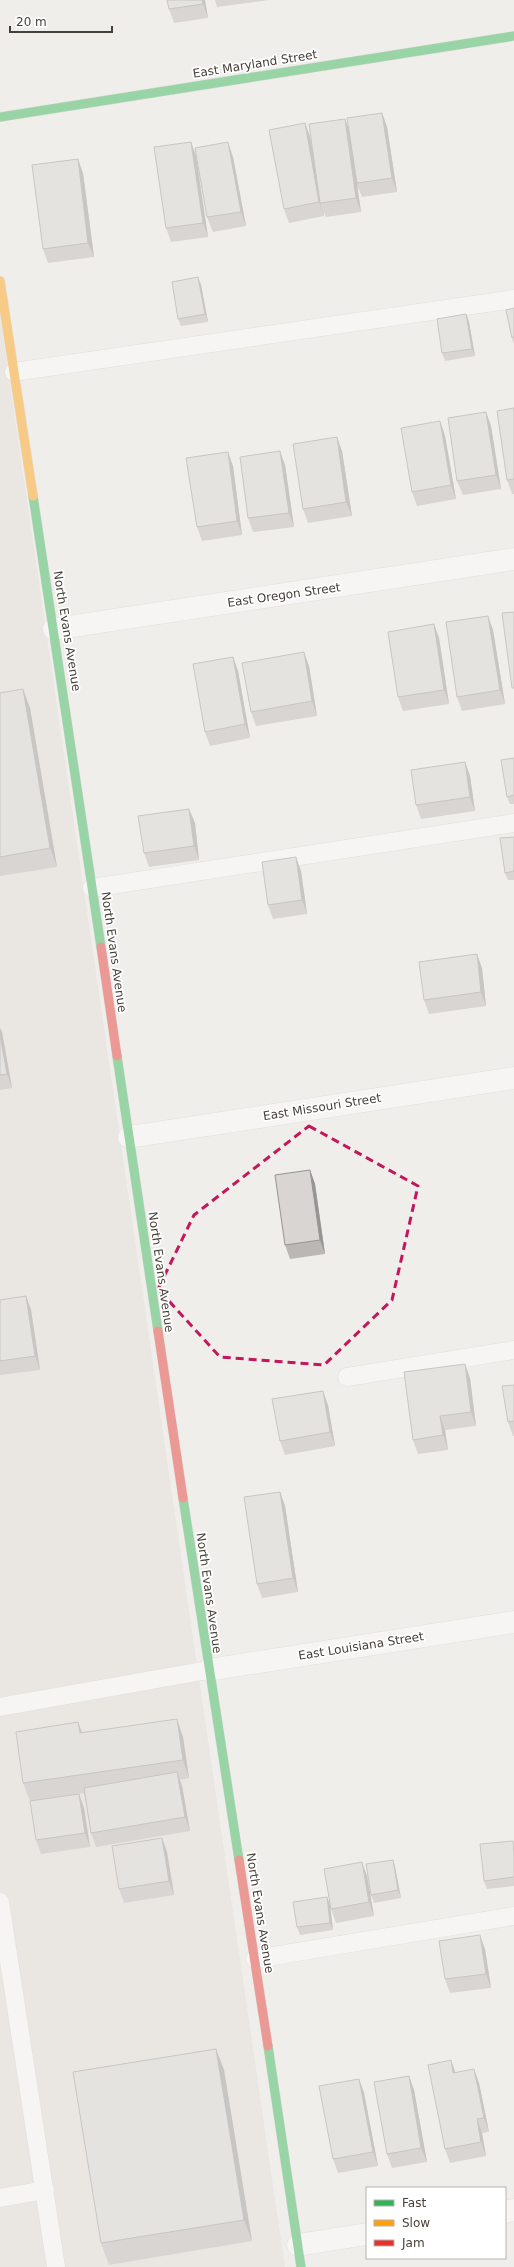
<svg xmlns="http://www.w3.org/2000/svg" width="514" height="2267" viewBox="0 0 514 2267" font-family="'DejaVu Sans',sans-serif">
	<rect width="100%" height="100%" fill="#f0eeeb"/>
	<!-- industrial -->
	<path fill="#e2deda" d="M 0,315 L 285,2267 L 0,2267 Z"/>
	<g fill="none" stroke-linecap="round" stroke-linejoin="round">
		<defs>
			<path id="lane" d="M 14,372 L 514,299
				M 92,888 L 514,823
				M 347,1377 L 514,1350
				M 0,1707 L 208,1670
				M 0,1902 L 56,2267
				M 255,1959 L 514,1916
				M 0,2198 L 45,2190"/>
			<path id="street" d="M 54,629 L 514,559
				M 129,1137 L 514,1078
				M 208,1670 L 514,1622
				M 505,2212 L 514,2210
				M 298,2245 L 367,2234"/>
			<path id="fast" d="M 0,117 L 514,36
				M 33,496 L 101,947
				M 117,1056 L 158,1331
				M 183,1498 L 239,1860
				M 268,2046 L 301,2267"/>
			<path id="slow" d="M 0,281 L 33,496"/>
			<path id="jam" d="M 101,947 L 117,1056
				M 158,1331 L 183,1498
				M 239,1860 L 268,2046"/>
		</defs>
		<!-- lane casing -->
		<use href="#lane" stroke="#ceccc8" stroke-width="19"/>
		<!-- street casing -->
		<use href="#street" stroke="#ceccc8" stroke-width="23"/>
		<!-- fast casing -->
		<use href="#fast" stroke="#cecac2" stroke-width="10"/>
		<!-- slow casing -->
		<use href="#slow" stroke="#cecac2" stroke-width="10"/>
		<!-- jam casing -->
		<use href="#jam" stroke="#cecac2" stroke-width="10"/>
		<!-- lane -->
		<use href="#lane" stroke="#fdfcfc" stroke-width="18"/>
		<!-- street -->
		<use href="#street" stroke="#fdfcfc" stroke-width="22"/>
		<!-- fast -->
		<use href="#fast" stroke="#30b455" stroke-width="9"/>
		<!-- slow -->
		<use href="#slow" stroke="#ff9f0a" stroke-width="9"/>
		<!-- jam -->
		<use href="#jam" stroke="#e5322d" stroke-width="9"/>
	</g>
	<!-- wall -->
	<path fill="#bab7b5" d="M 167,0 L 205,0 L 208,18 L 174,23 L 169,9 Z
		M 215,0 L 269,0 L 217,7 Z
		M 382,113 L 387,127 L 397,192 L 362,197 L 357,185 L 361,212 L 326,217 L 324,212 L 324,216 L 289,223 L 284,209 L 305,123 L 310,137 L 315,161 L 345,119 L 349,129 Z
		M 191,142 L 196,156 L 208,237 L 171,242 L 166,228 Z
		M 233,157 L 246,226 L 213,232 L 207,217 Z
		M 83,173 L 94,257 L 48,263 L 43,249 Z
		M 198,277 L 201,285 L 208,322 L 181,326 L 178,319 Z
		M 514,308 L 514,344 L 512,338 Z
		M 466,314 L 469,322 L 475,356 L 445,361 L 442,353 Z
		M 514,408 L 514,494 L 512,494 L 507,480 Z
		M 486,412 L 491,426 L 501,489 L 463,495 L 457,481 Z
		M 440,421 L 445,436 L 456,499 L 417,506 L 412,492 Z
		M 342,451 L 352,516 L 308,523 L 303,509 Z
		M 285,465 L 294,527 L 253,532 L 248,518 Z
		M 233,466 L 242,535 L 202,541 L 197,527 Z
		M 488,616 L 493,630 L 505,704 L 462,711 L 457,697 Z
		M 434,624 L 439,638 L 449,704 L 403,711 L 398,697 Z
		M 233,657 L 238,671 L 250,738 L 210,746 L 205,732 Z
		M 309,666 L 317,716 L 256,726 L 251,712 Z
		M 0,693 L 30,708 L 57,867 L 0,876 Z
		M 514,758 L 514,804 L 510,804 L 507,797 Z
		M 465,762 L 470,776 L 475,811 L 421,819 L 416,805 Z
		M 189,809 L 195,823 L 199,860 L 149,867 L 144,853 Z
		M 514,837 L 514,880 L 508,880 L 505,873 Z
		M 301,871 L 307,914 L 273,919 L 268,905 Z
		M 482,968 L 486,1006 L 429,1014 L 424,1000 Z
		M 0,1028 L 2,1032 L 12,1088 L 0,1090 Z
		M 310,1170 L 315,1184 L 325,1254 L 290,1259 L 285,1245 Z
		M 26,1296 L 31,1310 L 40,1370 L 0,1375 L 0,1300 Z
		M 470,1378 L 476,1426 L 445,1430 L 448,1450 L 418,1454 L 413,1440 Z
		M 514,1385 L 514,1436 L 513,1436 L 508,1422 Z
		M 328,1405 L 335,1446 L 285,1455 L 280,1441 Z
		M 280,1492 L 285,1506 L 298,1592 L 262,1598 L 257,1584 Z
		M 78,1722 L 82,1733 L 183,1737 L 189,1778 L 180,1780 L 182,1786 L 190,1831 L 96,1847 L 91,1833 L 84,1793 L 79,1794 L 84,1808 L 90,1847 L 41,1854 L 36,1840 L 30,1801 L 23,1783 Z
		M 162,1838 L 167,1852 L 174,1895 L 124,1903 L 119,1889 Z
		M 513,1841 L 514,1845 L 514,1886 L 487,1889 L 484,1881 Z
		M 393,1860 L 395,1867 L 401,1898 L 374,1903 L 371,1895 Z
		M 367,1876 L 374,1916 L 336,1923 L 331,1909 Z
		M 327,1897 L 330,1905 L 333,1930 L 300,1935 L 297,1927 Z
		M 485,1949 L 491,1988 L 450,1993 L 445,1979 Z
		M 216,2049 L 224,2070 L 252,2241 L 109,2265 L 101,2243 Z
		M 474,2069 L 479,2083 L 489,2132 L 482,2133 L 486,2156 L 450,2163 L 445,2149 L 455,2073 Z
		M 409,2076 L 414,2090 L 427,2162 L 392,2168 L 387,2154 Z
		M 359,2079 L 364,2093 L 378,2166 L 338,2173 L 333,2159 Z"/>
	<!-- shaded-wall -->
	<path fill="#979593" d="M 202,0 L 205,0 L 208,18 L 203,4 Z
		M 382,113 L 387,127 L 397,192 L 392,178 Z
		M 345,119 L 350,133 L 361,212 L 356,198 Z
		M 305,123 L 310,137 L 322,203 L 320,203 L 324,216 L 319,202 Z
		M 191,142 L 196,156 L 208,237 L 203,223 Z
		M 228,142 L 233,157 L 246,226 L 241,212 Z
		M 78,159 L 83,173 L 94,257 L 88,243 Z
		M 198,277 L 201,285 L 208,322 L 205,314 Z
		M 466,314 L 469,322 L 475,356 L 472,349 Z
		M 486,412 L 491,426 L 501,489 L 496,475 Z
		M 440,421 L 445,436 L 456,499 L 451,485 Z
		M 337,437 L 342,451 L 352,516 L 346,502 Z
		M 280,451 L 285,465 L 294,527 L 289,513 Z
		M 228,452 L 233,466 L 242,535 L 237,521 Z
		M 488,616 L 493,630 L 505,704 L 500,690 Z
		M 434,624 L 439,638 L 449,704 L 444,690 Z
		M 304,652 L 309,666 L 317,716 L 312,701 Z
		M 233,657 L 238,671 L 250,738 L 245,724 Z
		M 23,689 L 30,708 L 57,867 L 50,848 Z
		M 465,762 L 470,776 L 475,811 L 470,797 Z
		M 189,809 L 195,823 L 199,860 L 194,846 Z
		M 296,857 L 301,871 L 307,914 L 302,900 Z
		M 477,954 L 482,968 L 486,1006 L 481,992 Z
		M 0,1028 L 2,1032 L 12,1088 L 7,1074 L 0,1036 Z
		M 310,1170 L 315,1184 L 325,1254 L 320,1240 Z
		M 26,1296 L 31,1310 L 40,1370 L 35,1356 Z
		M 465,1364 L 470,1378 L 476,1426 L 471,1412 Z
		M 323,1391 L 328,1405 L 335,1446 L 330,1432 Z
		M 440,1416 L 445,1430 L 448,1450 L 443,1435 Z
		M 280,1492 L 285,1506 L 298,1592 L 293,1578 Z
		M 177,1719 L 183,1737 L 189,1778 L 183,1760 Z
		M 78,1722 L 85,1741 L 80,1733 Z
		M 177,1772 L 182,1786 L 190,1831 L 185,1817 Z
		M 79,1794 L 84,1808 L 90,1847 L 85,1833 Z
		M 162,1838 L 167,1852 L 174,1895 L 169,1881 Z
		M 393,1860 L 395,1867 L 401,1898 L 398,1890 Z
		M 362,1862 L 367,1876 L 374,1916 L 369,1902 Z
		M 327,1897 L 330,1905 L 333,1930 L 330,1923 Z
		M 480,1935 L 485,1949 L 491,1988 L 486,1974 Z
		M 216,2049 L 224,2070 L 252,2241 L 244,2220 Z
		M 451,2060 L 456,2074 L 453,2073 Z
		M 474,2069 L 479,2083 L 489,2132 L 484,2118 Z
		M 409,2076 L 414,2090 L 427,2162 L 421,2148 Z
		M 359,2079 L 364,2093 L 378,2166 L 373,2152 Z
		M 477,2119 L 482,2133 L 486,2156 L 481,2142 Z"/>
	<!-- building -->
	<path fill="#d8d5d2" stroke="#979593" d="M 167,0 L 202,0 L 203,4 L 169,9 Z
		M 382,113 L 392,178 L 357,183 L 347,118 Z
		M 345,119 L 356,198 L 320,203 L 309,124 Z
		M 305,123 L 319,202 L 284,209 L 269,130 Z
		M 191,142 L 203,223 L 166,228 L 154,147 Z
		M 228,142 L 241,212 L 207,217 L 195,148 Z
		M 78,159 L 88,243 L 43,249 L 32,165 Z
		M 198,277 L 205,314 L 178,319 L 172,282 Z
		M 514,308 L 514,337 L 512,338 L 506,310 Z
		M 466,314 L 472,349 L 442,353 L 437,319 Z
		M 514,408 L 514,479 L 507,480 L 497,411 Z
		M 486,412 L 496,475 L 457,481 L 448,418 Z
		M 440,421 L 451,485 L 412,492 L 401,428 Z
		M 337,437 L 346,502 L 303,509 L 293,444 Z
		M 280,451 L 289,513 L 248,518 L 240,457 Z
		M 228,452 L 237,521 L 197,527 L 186,458 Z
		M 514,612 L 514,688 L 512,688 L 502,613 Z
		M 488,616 L 500,690 L 457,697 L 446,622 Z
		M 434,624 L 444,690 L 398,697 L 388,632 Z
		M 304,652 L 312,701 L 251,712 L 242,663 Z
		M 233,657 L 245,724 L 205,732 L 193,664 Z
		M 23,689 L 50,848 L 0,857 L 0,693 Z
		M 514,758 L 514,795 L 507,797 L 501,760 Z
		M 465,762 L 470,797 L 416,805 L 411,770 Z
		M 189,809 L 194,846 L 144,853 L 138,816 Z
		M 514,837 L 514,871 L 505,873 L 500,838 Z
		M 296,857 L 302,900 L 268,905 L 262,862 Z
		M 477,954 L 481,992 L 424,1000 L 419,962 Z
		M 0,1036 L 7,1074 L 0,1075 Z
		M 310,1170 L 320,1240 L 285,1245 L 275,1175 Z
		M 26,1296 L 35,1356 L 0,1361 L 0,1300 Z
		M 465,1364 L 471,1412 L 440,1416 L 443,1435 L 413,1440 L 404,1372 Z
		M 514,1385 L 514,1421 L 508,1422 L 502,1386 Z
		M 323,1391 L 330,1432 L 280,1441 L 272,1399 Z
		M 280,1492 L 293,1578 L 257,1584 L 244,1497 Z
		M 177,1719 L 183,1760 L 23,1783 L 16,1732 L 78,1722 L 80,1733 Z
		M 177,1772 L 185,1817 L 91,1833 L 84,1788 Z
		M 79,1794 L 85,1833 L 36,1840 L 30,1801 Z
		M 162,1838 L 169,1881 L 119,1889 L 112,1846 Z
		M 513,1841 L 514,1853 L 514,1877 L 484,1881 L 480,1844 Z
		M 393,1860 L 398,1890 L 371,1895 L 366,1864 Z
		M 362,1862 L 369,1902 L 331,1909 L 324,1869 Z
		M 327,1897 L 330,1923 L 297,1927 L 293,1902 Z
		M 480,1935 L 486,1974 L 445,1979 L 439,1941 Z
		M 216,2049 L 244,2220 L 101,2243 L 73,2072 Z
		M 451,2060 L 453,2073 L 474,2069 L 484,2118 L 477,2119 L 481,2142 L 445,2149 L 428,2065 Z
		M 409,2076 L 421,2148 L 387,2154 L 374,2082 Z
		M 359,2079 L 373,2152 L 333,2159 L 319,2086 Z"/>
	<!-- marked area -->
	<path d="M0 0H514V2267H0ZM 309,1126 L 418,1186 L 392,1300 L 324,1365 L 220,1357 L 158,1289 L 194,1215 Z" fill="#f0eeeb" fill-opacity=".55" fill-rule="evenodd"/>
	<path fill="none" stroke="#c2185b" stroke-width="3" stroke-dasharray="8 5" stroke-linejoin="round" d="M 309,1126 L 418,1186 L 392,1300 L 324,1365 L 220,1357 L 158,1289 L 194,1215 Z"/>
	<g text-anchor="middle" stroke-width="3.5" stroke-linejoin="round" paint-order="stroke">
		<!-- street labels -->
		<g font-size="12" fill="#463f37" stroke="#fff">
			<text transform="translate(255 64) rotate(-9)" y="4">East Maryland Street</text>
			<text transform="translate(284 595) rotate(-8)" y="4">East Oregon Street</text>
			<text transform="translate(67 631) rotate(81)" y="4">North Evans Avenue</text>
			<text transform="translate(114 952) rotate(82)" y="4">North Evans Avenue</text>
			<text transform="translate(322 1107) rotate(-9)" y="4">East Missouri Street</text>
			<text transform="translate(161 1272) rotate(82)" y="4">North Evans Avenue</text>
			<text transform="translate(209 1593) rotate(82)" y="4">North Evans Avenue</text>
			<text transform="translate(361 1646) rotate(-9)" y="4">East Louisiana Street</text>
			<text transform="translate(260 1913) rotate(81)" y="4">North Evans Avenue</text>
		</g>
	</g>
	<!-- legend -->
	<rect x="366" y="2187" width="140" height="72" fill="#ffffff" stroke="#b5b2af"/>
	<rect x="374" y="2200" width="20" height="6" fill="#30b455" stroke="#b5b2af"/>
	<text x="402" y="2207" font-size="12" fill="#463f37">Fast</text>
	<rect x="374" y="2220" width="20" height="6" fill="#ff9f0a" stroke="#b5b2af"/>
	<text x="402" y="2227" font-size="12" fill="#463f37">Slow</text>
	<rect x="374" y="2240" width="20" height="6" fill="#e5322d" stroke="#b5b2af"/>
	<text x="402" y="2247" font-size="12" fill="#463f37">Jam</text>
	<!-- scale -->
	<path d="M10 26v6h102v-6" fill="none" stroke="#463f37" stroke-width="2"/>
	<text x="16" y="26" font-size="12" fill="#463f37" stroke="#ffffff" stroke-width="3" paint-order="stroke">20 m</text>
</svg>
